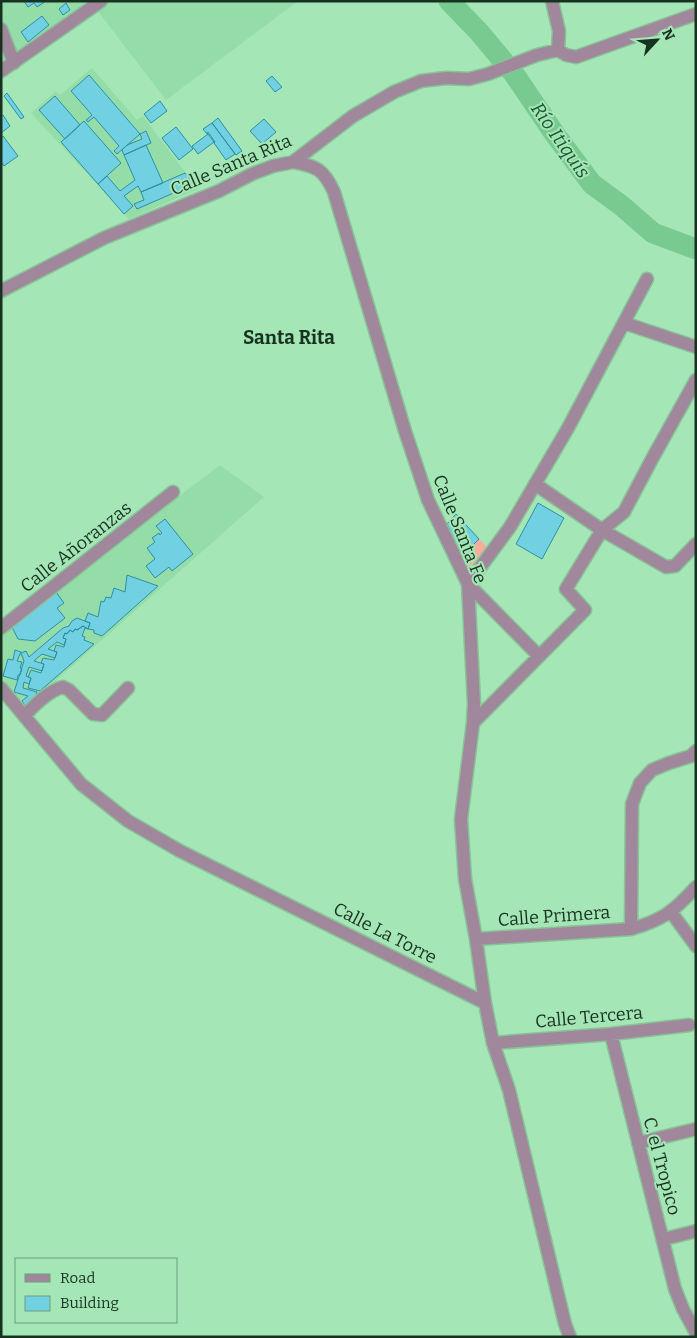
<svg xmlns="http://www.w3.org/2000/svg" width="697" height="1338" viewBox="0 0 697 1338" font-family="Bitter,serif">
	<rect width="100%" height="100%" fill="#a5e6b6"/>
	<!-- built -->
	<path fill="#95dda8" d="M 1,1 L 298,1 L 166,100 L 90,1 L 1,64 Z
		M 92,68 L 137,120 L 143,116 L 198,189 L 129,219 L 31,113 L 56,91 L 60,95 Z
		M 220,465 L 264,497 L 26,707 L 1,676 L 1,632 Z"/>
	<!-- green -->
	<path fill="#fbab9a" d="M 479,539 L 488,548 L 468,569 L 462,557 L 471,552 L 469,549 Z"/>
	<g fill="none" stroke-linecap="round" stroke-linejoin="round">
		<!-- river -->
		<path stroke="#78ca90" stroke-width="21" d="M 449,1 L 479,32 L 514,74 L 554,133 L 592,184 L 622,206 L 653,233 L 696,249"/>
	</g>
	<!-- building -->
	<path fill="#72d0e3" stroke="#2b90a2" d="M 24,1 L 46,1 L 37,7 L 34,3 L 28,7 Z
		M 66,3 L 70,10 L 63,15 L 59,9 Z
		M 42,16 L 49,25 L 28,42 L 21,32 Z
		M 89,75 L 140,134 L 117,154 L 114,151 L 119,146 L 94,117 L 88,122 L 86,120 L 92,115 L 71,91 Z
		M 272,76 L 282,87 L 275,92 L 266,81 Z
		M 7,93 L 24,117 L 21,119 L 4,96 Z
		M 55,96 L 80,125 L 65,139 L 39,110 Z
		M 160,101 L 167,111 L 151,123 L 144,114 Z
		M 3,115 L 10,126 L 1,133 L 1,116 Z
		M 218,118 L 242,151 L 236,155 L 212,123 Z
		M 264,119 L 276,132 L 262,144 L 250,131 Z
		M 84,121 L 121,163 L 98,184 L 61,142 Z
		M 212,123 L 235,154 L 226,160 L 214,143 L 215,142 L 208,132 L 207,134 L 203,129 Z
		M 176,127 L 193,149 L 179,160 L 162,138 Z
		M 146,131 L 151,143 L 124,155 L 122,150 L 127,145 L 142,139 L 140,134 Z
		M 208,134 L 214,142 L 198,154 L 192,146 Z
		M 3,136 L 18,156 L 4,166 L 1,162 L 1,137 Z
		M 146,145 L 163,183 L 141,192 L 138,186 L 124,196 L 133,206 L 124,214 L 98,184 L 107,176 L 120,191 L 135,180 L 124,155 Z
		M 185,173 L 194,184 L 137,209 L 134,204 L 144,200 L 141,192 Z
		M 538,503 L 564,518 L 542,559 L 516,544 Z
		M 456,514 L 479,539 L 469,549 L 472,552 L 462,557 L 447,524 Z
		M 165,519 L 193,554 L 172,571 L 169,567 L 155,578 L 146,566 L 155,559 L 147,548 L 155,542 L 152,538 L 159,533 L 160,535 L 162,533 L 156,526 Z
		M 127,575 L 158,586 L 102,636 L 94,633 L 94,630 L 88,629 L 90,623 L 85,621 L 88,613 L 98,617 L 101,601 L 104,602 L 106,597 L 111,598 L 114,588 L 125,592 Z
		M 56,592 L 64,603 L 57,608 L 65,618 L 35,641 L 18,639 L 11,625 Z
		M 77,618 L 90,623 L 88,629 L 83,626 L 77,630 L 75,629 L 73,632 L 70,630 L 67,634 L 65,633 L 63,638 L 66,639 L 64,645 L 57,642 L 48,649 L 57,652 L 55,658 L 42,654 L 34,661 L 44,664 L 42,671 L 29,667 L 26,676 L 31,678 L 29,684 L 24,682 L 23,688 L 37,692 L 35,699 L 26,707 L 22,701 L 28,696 L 14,692 L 24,661 L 21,653 L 26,651 L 29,657 L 63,628 L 69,626 L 72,621 Z
		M 83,626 L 88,629 L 85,628 L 82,636 L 85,637 L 84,640 L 94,644 L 40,691 L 28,688 L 31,678 L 28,677 L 31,670 L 41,673 L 44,664 L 41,663 L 43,658 L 54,660 L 57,652 L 54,651 L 56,645 L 64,647 L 66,639 L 63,638 L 65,633 L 67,634 L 70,630 L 73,632 L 75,629 L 77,630 Z
		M 15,650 L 21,652 L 17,661 L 22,662 L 20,668 L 22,669 L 20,675 L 18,675 L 17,680 L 3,676 L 8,659 L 13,660 Z"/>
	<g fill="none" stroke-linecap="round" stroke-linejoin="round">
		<defs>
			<path id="minor" d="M 552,1 L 559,31 L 558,50
				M 1,29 L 14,63
				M 558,50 L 566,55 L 576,57 L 696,14
				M 1,71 L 101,1
				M 293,162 C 317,166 324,170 334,192 L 405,431 L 428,500 L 468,584 L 474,704 L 473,723 L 461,819 L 465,879 L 476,939 L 485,1003
				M 1,291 L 104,238 L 219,191 L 252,174 L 273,166 L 293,162 L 353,116 L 394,92 L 421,81 L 446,78 L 469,79 L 488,74 L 537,55 L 558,50
				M 624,323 L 696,347
				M 535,484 L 602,530 L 666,567 L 675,566 L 696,544
				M 1,628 L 173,492
				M 538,655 L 468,584 L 510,527 L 568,428 L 647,279
				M 1,688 L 81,784 L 128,821 L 180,851 L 485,1003 L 493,1043 L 509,1090 L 565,1324 L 570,1337
				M 24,716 C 35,705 48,691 63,687 L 69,690 L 93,714 L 102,715 L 128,688
				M 473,723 L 585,610 L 566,589 L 602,530 L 624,512 L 652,459 L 696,380
				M 671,912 L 696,946
				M 631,929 C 663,920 674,911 696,887
				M 476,939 L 631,929 L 632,804 L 640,783 L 652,770 L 669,763 L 691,756 L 696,751
				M 611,1034 L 675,1289 L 683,1309 L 696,1333
				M 493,1043 L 611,1034 L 689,1025
				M 638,1143 L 696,1129
				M 664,1239 L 696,1231"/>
		</defs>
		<!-- minor casing -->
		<use href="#minor" stroke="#89c298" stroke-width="15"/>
		<!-- minor -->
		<use href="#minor" stroke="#a0879c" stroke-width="12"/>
	</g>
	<g text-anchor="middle" stroke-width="4" stroke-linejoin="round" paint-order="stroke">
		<!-- street labels -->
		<g font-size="18" fill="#183220" stroke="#a5e6b6">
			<text transform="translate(231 165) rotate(-23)" y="6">Calle Santa Rita</text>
			<text transform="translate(460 529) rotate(68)" y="6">Calle Santa Fe</text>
			<text transform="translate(76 547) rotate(-38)" y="6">Calle Añoranzas</text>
			<text transform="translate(554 916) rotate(-4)" y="6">Calle Primera</text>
			<text transform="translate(385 933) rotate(27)" y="6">Calle La Torre</text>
			<text transform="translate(589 1017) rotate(-5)" y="6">Calle Tercera</text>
			<text transform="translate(662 1166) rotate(75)" y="6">C. el Tropico</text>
		</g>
		<!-- water labels -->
		<g font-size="19" font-style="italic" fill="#1b5631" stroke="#a5e6b6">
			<text transform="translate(561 140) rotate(55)" y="7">Río Itiquís</text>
		</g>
		<!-- neighbourhood labels -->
		<g font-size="19" font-weight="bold" fill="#183220" stroke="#a5e6b6">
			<text x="289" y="344">Santa Rita</text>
		</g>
	</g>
	<!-- border -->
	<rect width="697" height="1338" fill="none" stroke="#183220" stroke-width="5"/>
	<!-- legend -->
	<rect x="15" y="1258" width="162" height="65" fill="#a5e6b6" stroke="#6d9e7a"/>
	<rect x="25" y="1274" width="25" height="8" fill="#a0879c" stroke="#6d9e7a"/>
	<text x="60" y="1283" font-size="15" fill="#183220">Road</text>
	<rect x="25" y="1296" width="25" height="15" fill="#72d0e3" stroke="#6d9e7a"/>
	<text x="60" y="1308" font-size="15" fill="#183220">Building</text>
	<!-- north arrow -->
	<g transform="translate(657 40) rotate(64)" stroke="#a5e6b6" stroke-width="4" paint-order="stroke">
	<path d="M0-4L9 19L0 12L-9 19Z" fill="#183220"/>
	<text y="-8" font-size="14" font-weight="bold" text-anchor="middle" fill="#183220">N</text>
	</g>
</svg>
